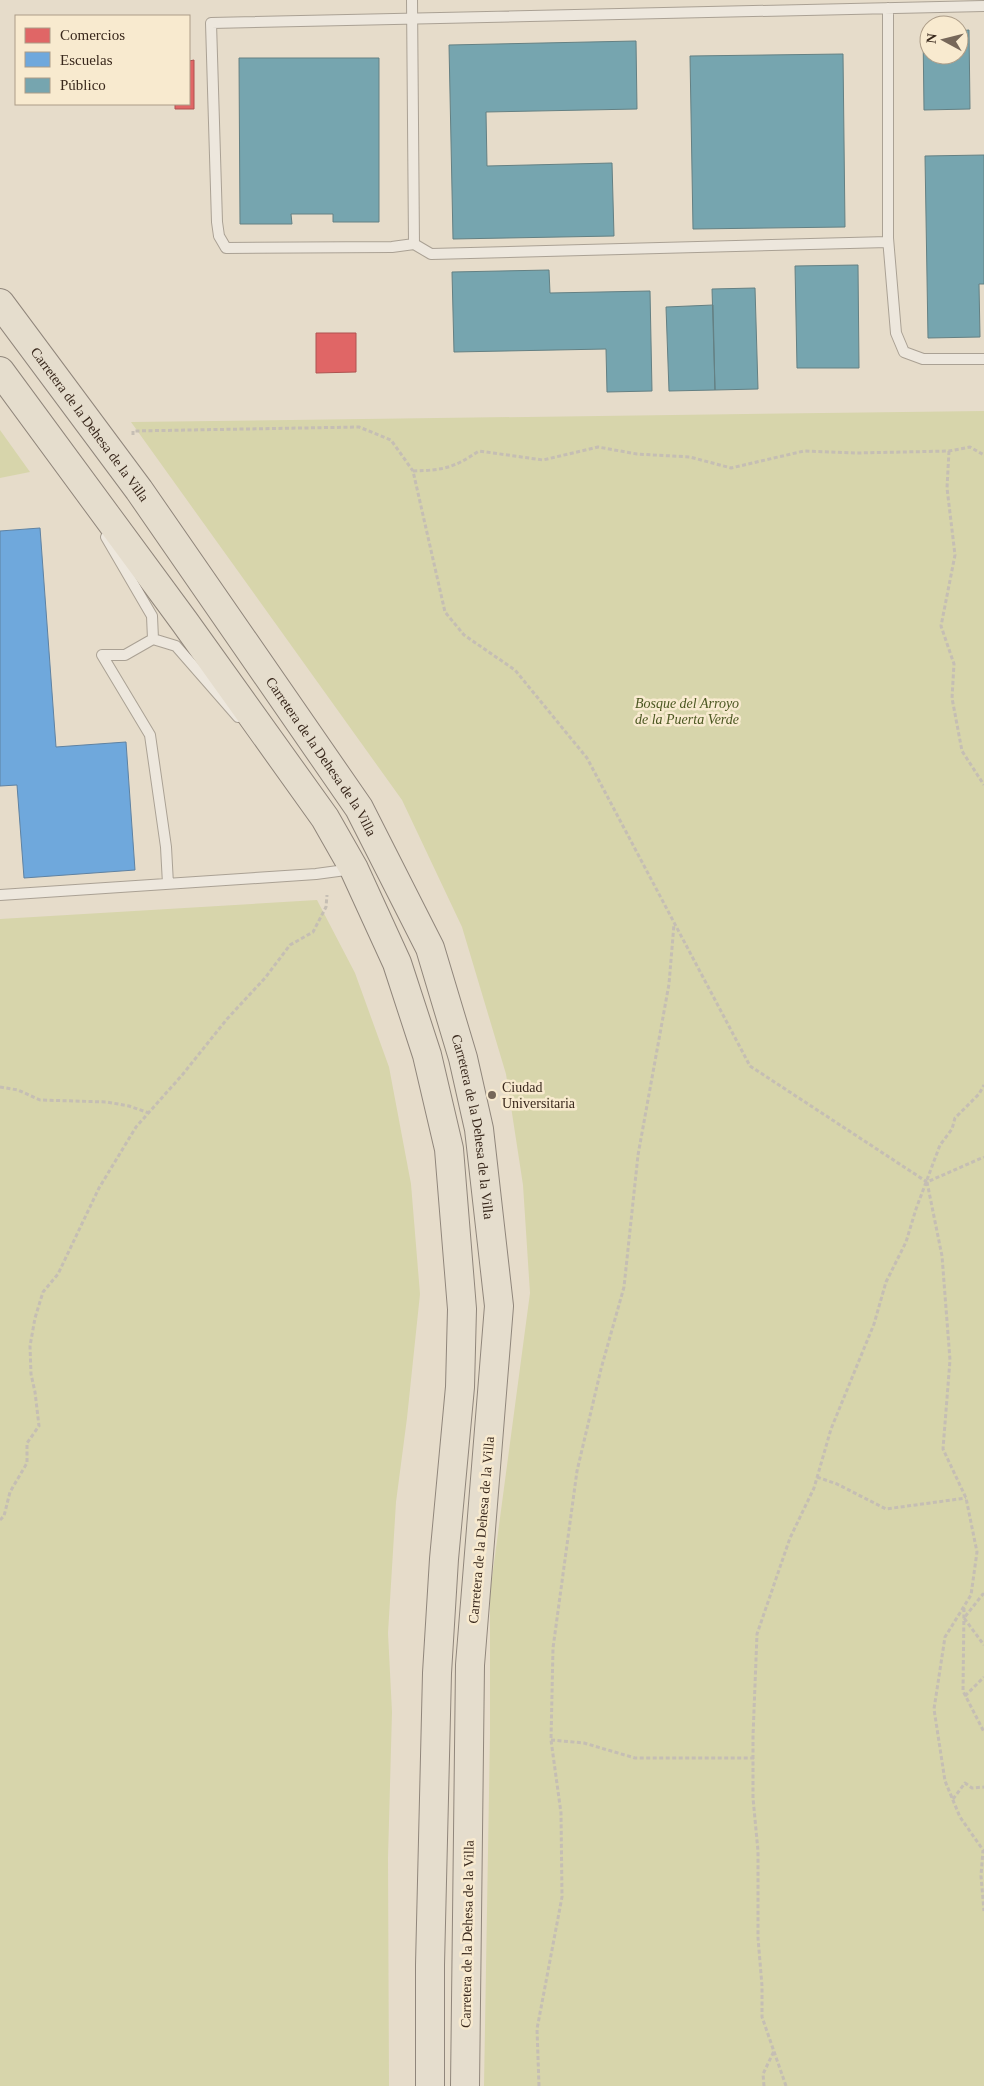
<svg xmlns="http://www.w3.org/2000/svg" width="984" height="2086" viewBox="0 0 984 2086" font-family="Georgia,serif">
	<rect width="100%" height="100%" fill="#e6dcca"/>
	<!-- green -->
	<path fill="#d7d5ab" d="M 984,411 L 984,2086 L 484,2086 L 490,1734 L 490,1593 L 530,1293 L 523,1185 L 506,1074 L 462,927 L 402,800 L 131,422 Z
		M 0,430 L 30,472 L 0,478 Z
		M 317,900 L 355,973 L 389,1067 L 411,1184 L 420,1294 L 407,1418 L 396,1502 L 388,1633 L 392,1712 L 388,1858 L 389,2086 L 0,2086 L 0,919 Z"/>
	<!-- shops -->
	<path fill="#e06666" stroke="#ae5350" d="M 194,60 L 194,109 L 175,109 L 175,104 L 189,104 L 189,61 Z
		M 316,333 L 356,333 L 356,372 L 316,373 Z"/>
	<!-- schools -->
	<path fill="#6fa8dc" stroke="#5f82a2" d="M 40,528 L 56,747 L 126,742 L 135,870 L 24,878 L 17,785 L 0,786 L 0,531 Z"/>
	<!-- public -->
	<path fill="#76a5af" stroke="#648083" d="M 969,30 L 970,109 L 924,110 L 923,31 L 929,31 L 929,55 L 959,55 L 959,31 Z
		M 636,41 L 637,109 L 486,112 L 487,166 L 612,163 L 614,236 L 453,239 L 449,45 Z
		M 843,54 L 845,227 L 693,229 L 690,56 Z
		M 239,58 L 379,58 L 379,222 L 333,222 L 333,214 L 291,214 L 292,224 L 240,224 Z
		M 984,155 L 984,284 L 979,284 L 980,337 L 928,338 L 925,156 Z
		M 858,265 L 859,368 L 797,368 L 795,266 Z
		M 549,270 L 550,293 L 650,291 L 652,391 L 607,392 L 606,349 L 454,352 L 452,272 Z
		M 755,288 L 758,389 L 715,390 L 712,289 Z
		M 713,305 L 715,390 L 669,391 L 666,307 Z"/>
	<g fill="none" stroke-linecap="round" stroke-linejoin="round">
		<defs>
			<path id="service" d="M 412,0 L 414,244 L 431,254 L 888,242 L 888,8
				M 888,238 L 896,333 L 904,352 L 923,359 L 984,359
				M 414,244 L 392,247 L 226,248 L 219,236 L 217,222 L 211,23 L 984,6
				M 106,537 L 152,616 L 153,639 L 176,646 L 238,717
				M 153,639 L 125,655 L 102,655 L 150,735 L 166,847 L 168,884
				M 0,895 L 316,874 L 353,869"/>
			<g id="primary">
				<path id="s1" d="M 0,303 L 139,490 L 359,808 L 430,948 L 463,1058 L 479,1129 L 499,1306 L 470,1665 L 465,2086"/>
				<path d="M 0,371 L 184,621 L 325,818 L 354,869 L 397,963 L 427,1055 L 449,1149 L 462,1309 L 460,1387 L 444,1559 L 437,1673 L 430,1965 L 430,2086"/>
			</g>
		</defs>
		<!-- service casing -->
		<use href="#service" stroke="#aaa194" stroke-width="12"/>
		<!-- primary casing -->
		<use href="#primary" stroke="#90867b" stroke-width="30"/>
		<!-- path -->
		<path stroke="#c5beb4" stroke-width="3" stroke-dasharray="4 2.5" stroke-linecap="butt" d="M 133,435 L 133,431 L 359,427 L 391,440 L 413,471 L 445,612 L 464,635 L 515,670 L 587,758 L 750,1066 L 927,1182 L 984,1157
			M 949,451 L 947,488 L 955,555 L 941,626 L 954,664 L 952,698 L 962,751 L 984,785
			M 413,471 C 445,470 453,468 479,451 L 543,460 L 598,447 L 637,454 L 690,457 L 731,468 L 804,451 L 857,453 L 949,451 L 970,447 L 984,455
			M 0,1087 L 18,1090 L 40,1100 L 107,1102 L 129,1106 L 149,1113
			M 927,1182 L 942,1256 L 950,1360 L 943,1449 L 966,1498 L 977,1552 L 971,1595 L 945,1637 L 934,1709 L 945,1781 L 960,1817 L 983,1850 L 981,1876 L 984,1911
			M 817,1477 L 837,1484 L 886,1509 L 966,1498
			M 0,1520 L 4,1516 L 10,1492 L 27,1463 L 27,1443 L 39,1426 L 35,1392 L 31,1374 L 30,1346 L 35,1318 L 43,1292 L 58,1274 L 99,1188 L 136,1127 L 183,1074 L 227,1019 L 265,978 L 290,945 L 313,932 L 326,907 L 327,895
			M 984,1595 L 983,1594 L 964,1618 L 984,1645
			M 964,1608 L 963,1691 L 984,1732
			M 965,1696 L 984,1677
			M 551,1740 L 584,1743 L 635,1758 L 754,1758
			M 953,1799 L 965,1783 L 972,1788 L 984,1787
			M 539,2086 L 537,2029 L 562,1897 L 561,1813 L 551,1740 L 553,1648 L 577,1471 L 601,1369 L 624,1287 L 638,1155 L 669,984 L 674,924
			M 764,2086 L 763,2074 L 774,2051
			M 786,2086 L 762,2017 L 762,1986 L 758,1938 L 758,1851 L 753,1798 L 753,1736 L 757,1634 L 790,1538 L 814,1488 L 831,1429 L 874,1324 L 886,1282 L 906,1242 L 916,1209 L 940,1145 L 952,1129 L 955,1118 L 979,1094 L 984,1085"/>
		<!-- service -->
		<use href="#service" stroke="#ede7dd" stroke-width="10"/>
		<!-- primary -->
		<use href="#primary" stroke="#e5ddcd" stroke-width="28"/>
	</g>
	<!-- markers -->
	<circle fill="#766759" stroke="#f8eacf" stroke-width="2" cx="492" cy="1095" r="5"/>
	<g text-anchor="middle" stroke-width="5" stroke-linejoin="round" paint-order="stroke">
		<!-- street labels -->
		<g font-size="14" fill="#39281c" stroke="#f8eacf">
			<text dy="5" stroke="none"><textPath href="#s1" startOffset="151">Carretera de la Dehesa de la Villa</textPath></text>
			<text dy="5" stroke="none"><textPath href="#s1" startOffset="556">Carretera de la Dehesa de la Villa</textPath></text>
			<text dy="5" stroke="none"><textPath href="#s1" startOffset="961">Carretera de la Dehesa de la Villa</textPath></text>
			<text transform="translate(481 1530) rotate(-85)" y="5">Carretera de la Dehesa de la Villa</text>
			<text transform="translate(467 1934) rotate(-89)" y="5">Carretera de la Dehesa de la Villa</text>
		</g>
		<!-- park labels -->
		<g font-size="14" font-style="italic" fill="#4b5721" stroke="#f8eacf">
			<text x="687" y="708">Bosque del Arroyo<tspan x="687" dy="16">de la Puerta Verde</tspan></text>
		</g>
		<!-- poi labels -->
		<g font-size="14" fill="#39281c" stroke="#f8eacf" text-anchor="start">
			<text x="502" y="1092">Ciudad<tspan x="502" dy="16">Universitaria</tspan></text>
		</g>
	</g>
	<!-- legend -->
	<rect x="15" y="15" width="175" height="90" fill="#f8eacf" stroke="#ac9c87"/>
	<rect x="25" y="28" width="25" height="15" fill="#e06666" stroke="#ac9c87"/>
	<text x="60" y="40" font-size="15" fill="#39281c">Comercios</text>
	<rect x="25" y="52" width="25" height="15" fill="#6fa8dc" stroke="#ac9c87"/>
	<text x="60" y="65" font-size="15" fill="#39281c">Escuelas</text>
	<rect x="25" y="78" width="25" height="15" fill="#76a5af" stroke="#ac9c87"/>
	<text x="60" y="90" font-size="15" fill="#39281c">Público</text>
	<!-- north arrow -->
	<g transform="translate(944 40) rotate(277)"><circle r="24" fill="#f8eacf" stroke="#ac9c87"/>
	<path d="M0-4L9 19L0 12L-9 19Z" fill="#766759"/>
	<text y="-8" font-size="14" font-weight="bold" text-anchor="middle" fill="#39281c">N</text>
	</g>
</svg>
